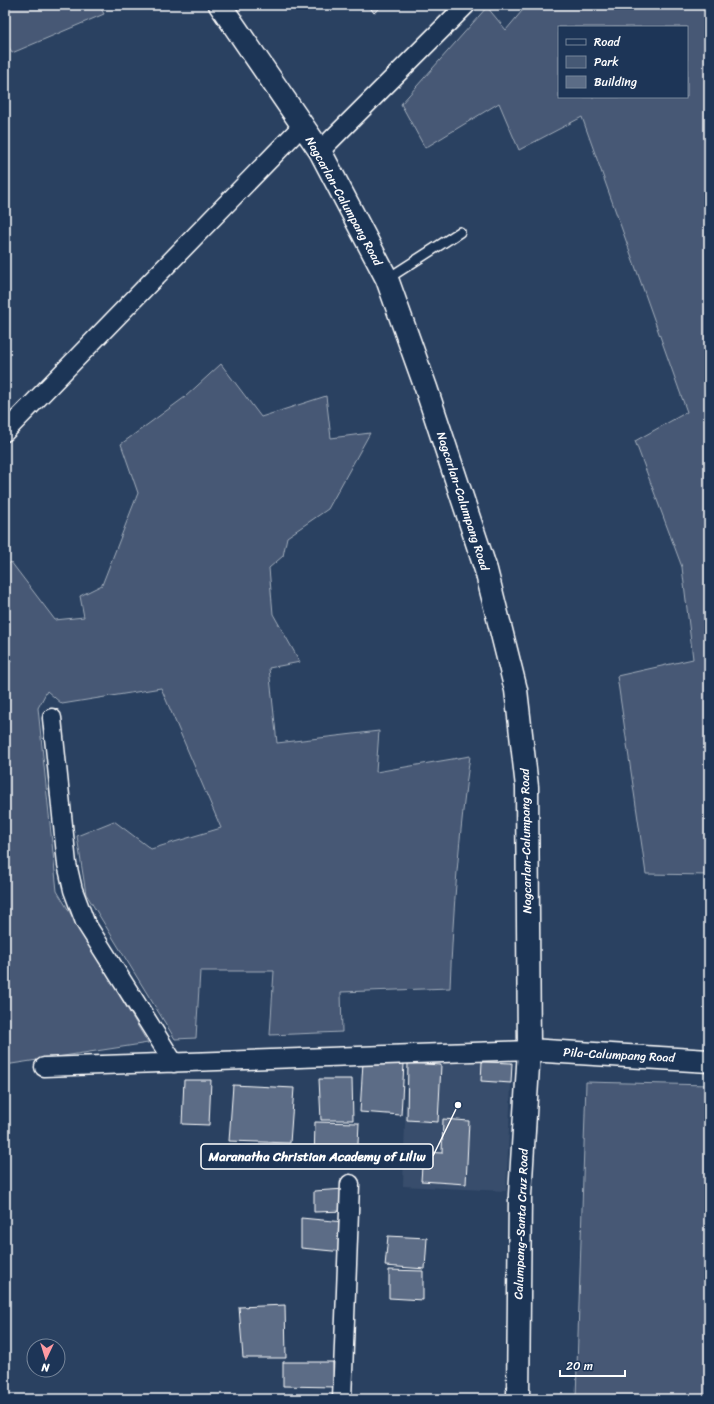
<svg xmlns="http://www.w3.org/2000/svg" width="714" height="1404" viewBox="0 0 714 1404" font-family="Sriracha,sans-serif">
	<rect width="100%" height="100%" fill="#2a4161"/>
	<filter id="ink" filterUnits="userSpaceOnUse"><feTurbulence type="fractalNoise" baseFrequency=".025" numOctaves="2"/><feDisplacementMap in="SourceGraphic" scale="8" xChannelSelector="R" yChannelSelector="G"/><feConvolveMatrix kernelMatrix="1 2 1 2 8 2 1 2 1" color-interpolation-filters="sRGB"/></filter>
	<g filter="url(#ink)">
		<!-- built -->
		<path fill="#394e6c" d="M 407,1058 L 512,1063 L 506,1191 L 403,1186 Z"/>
		<!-- green -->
		<path fill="#465975" stroke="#a2acba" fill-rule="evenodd" d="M 5,5 L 99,5 L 104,14 L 12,53 L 5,40 Z
			M 527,5 L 709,5 L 709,875 L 646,874 L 617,676 L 693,659 L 682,567 L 635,441 L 687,412 L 582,117 L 519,150 L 499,103 L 425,148 L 401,104 L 487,7 L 506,30 ZM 559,27 L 687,27 L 687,97 L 559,97 Z
			M 221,364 L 261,417 L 326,396 L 331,438 L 370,433 L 328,509 L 287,537 L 283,556 L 269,568 L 273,614 L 300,662 L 269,668 L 277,743 L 379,731 L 376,772 L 470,756 C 459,833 453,910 450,988 L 341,992 L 342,1032 L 270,1035 L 274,971 L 200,971 L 196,1038 L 175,1039 L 86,894 L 77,836 L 114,821 L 151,849 L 221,828 L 161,688 L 62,704 L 47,691 L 38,708 L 57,891 L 148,1043 L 5,1065 L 5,666 L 12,661 L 5,647 L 5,567 L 11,562 L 55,620 L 84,617 L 80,596 L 102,585 L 138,493 L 121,444 L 185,397 Z
			M 586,1082 L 709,1085 L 709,1399 L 576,1399 Z"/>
		<!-- building -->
		<path fill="#5b6c86" stroke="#fff" d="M 368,5 L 383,5 L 374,13 Z
			M 363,1062 L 404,1064 L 401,1115 L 360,1112 Z
			M 482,1062 L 512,1063 L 511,1083 L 481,1081 Z
			M 408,1063 L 441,1065 L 438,1122 L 407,1120 Z
			M 319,1079 L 352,1079 L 353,1120 L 321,1120 Z
			M 184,1080 L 211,1080 L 209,1125 L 182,1124 Z
			M 233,1085 L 294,1088 L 290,1143 L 229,1141 Z
			M 443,1119 L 469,1121 L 466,1184 L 421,1181 L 423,1152 L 442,1153 Z
			M 315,1122 L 359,1123 L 357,1164 L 314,1161 Z
			M 345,1189 L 346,1211 L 314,1212 L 314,1191 Z
			M 301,1218 L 344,1222 L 343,1252 L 301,1248 Z
			M 388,1236 L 427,1238 L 425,1269 L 385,1266 Z
			M 389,1270 L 423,1271 L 423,1300 L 389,1298 Z
			M 285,1305 L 286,1358 L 243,1358 L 239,1307 Z
			M 283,1362 L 333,1362 L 334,1387 L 283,1386 Z"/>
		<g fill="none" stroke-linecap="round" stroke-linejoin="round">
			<defs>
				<path id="lane" d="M 387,279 L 460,232"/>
				<path id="street" d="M 320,151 L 466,5
					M 5,432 L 302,126
					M 52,718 L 67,864 L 73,890 L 85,922 L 174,1063
					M 44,1067 L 529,1050
					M 342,1399 L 350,1184"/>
				<path id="secondary" d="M 220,5 L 320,151 L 387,279 L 426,388 L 486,570 L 516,690 L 527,787 L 529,1050 L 520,1195 L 518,1399
					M 529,1050 L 709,1061"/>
			</defs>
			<!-- lane casing -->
			<use href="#lane" stroke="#fff" stroke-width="12"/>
			<!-- street casing -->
			<use href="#street" stroke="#fff" stroke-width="21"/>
			<!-- secondary casing -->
			<use href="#secondary" stroke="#fff" stroke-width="25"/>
			<!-- lane -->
			<use href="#lane" stroke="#1d3557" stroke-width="9"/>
			<!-- street -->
			<use href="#street" stroke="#1d3557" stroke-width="18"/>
			<!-- secondary -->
			<use href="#secondary" stroke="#1d3557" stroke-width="22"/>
		</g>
	</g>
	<g text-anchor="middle" stroke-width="3" stroke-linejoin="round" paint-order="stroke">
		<!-- street labels -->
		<g font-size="12" fill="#fff" stroke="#1d3557">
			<text transform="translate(344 201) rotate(61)" y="4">Nagcarlan-Calumpang Road</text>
			<text transform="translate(463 501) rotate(72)" y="4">Nagcarlan-Calumpang Road</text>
			<text transform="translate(526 841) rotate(-91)" y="4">Nagcarlan-Calumpang Road</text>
			<text transform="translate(619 1055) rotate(3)" y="4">Pila-Calumpang Road</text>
			<text transform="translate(521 1224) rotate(-88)" y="4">Calumpang-Santa Cruz Road</text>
		</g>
	</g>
	<!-- callouts -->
	<path fill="none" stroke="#fff" stroke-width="1.5" d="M458 1105L433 1156"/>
	<circle fill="#fff" stroke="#1d3557" stroke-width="1.5" cx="458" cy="1105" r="4"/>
	<rect fill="#1d3557" stroke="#fff" stroke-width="1.5" x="201" y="1144" width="232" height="25" rx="4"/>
	<g font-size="13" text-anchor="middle" font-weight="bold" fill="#fff">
		<text x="317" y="1161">Maranatha Christian Academy of Liliw</text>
	</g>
	<!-- margin -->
	<rect width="714" height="1404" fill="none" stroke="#1d3557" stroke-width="20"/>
	<rect x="10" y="10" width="694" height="1384" fill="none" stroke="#fff" stroke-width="1.5" filter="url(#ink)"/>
	<!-- legend -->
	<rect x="558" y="26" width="130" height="72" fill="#1d3557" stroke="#77869a"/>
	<rect x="566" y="39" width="20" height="6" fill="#1d3557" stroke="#77869a"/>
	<text x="594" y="46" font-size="12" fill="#ffffff">Road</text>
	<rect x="566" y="56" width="20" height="12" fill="#465975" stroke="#77869a"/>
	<text x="594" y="66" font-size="12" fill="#ffffff">Park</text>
	<rect x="566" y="76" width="20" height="12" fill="#5b6c86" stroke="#77869a"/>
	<text x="594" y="86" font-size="12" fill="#ffffff">Building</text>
	<!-- north arrow -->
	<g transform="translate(46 1358) rotate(184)"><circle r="19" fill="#1d3557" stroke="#77869a"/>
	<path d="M0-3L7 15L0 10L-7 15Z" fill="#ff9aa2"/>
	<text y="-6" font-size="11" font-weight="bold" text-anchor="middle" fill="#ffffff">N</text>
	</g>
	<!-- scale -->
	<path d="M560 1370v6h65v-6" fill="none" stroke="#ffffff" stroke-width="2"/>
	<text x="566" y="1370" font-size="12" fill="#ffffff" stroke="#1d3557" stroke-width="3" paint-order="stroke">20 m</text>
</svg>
